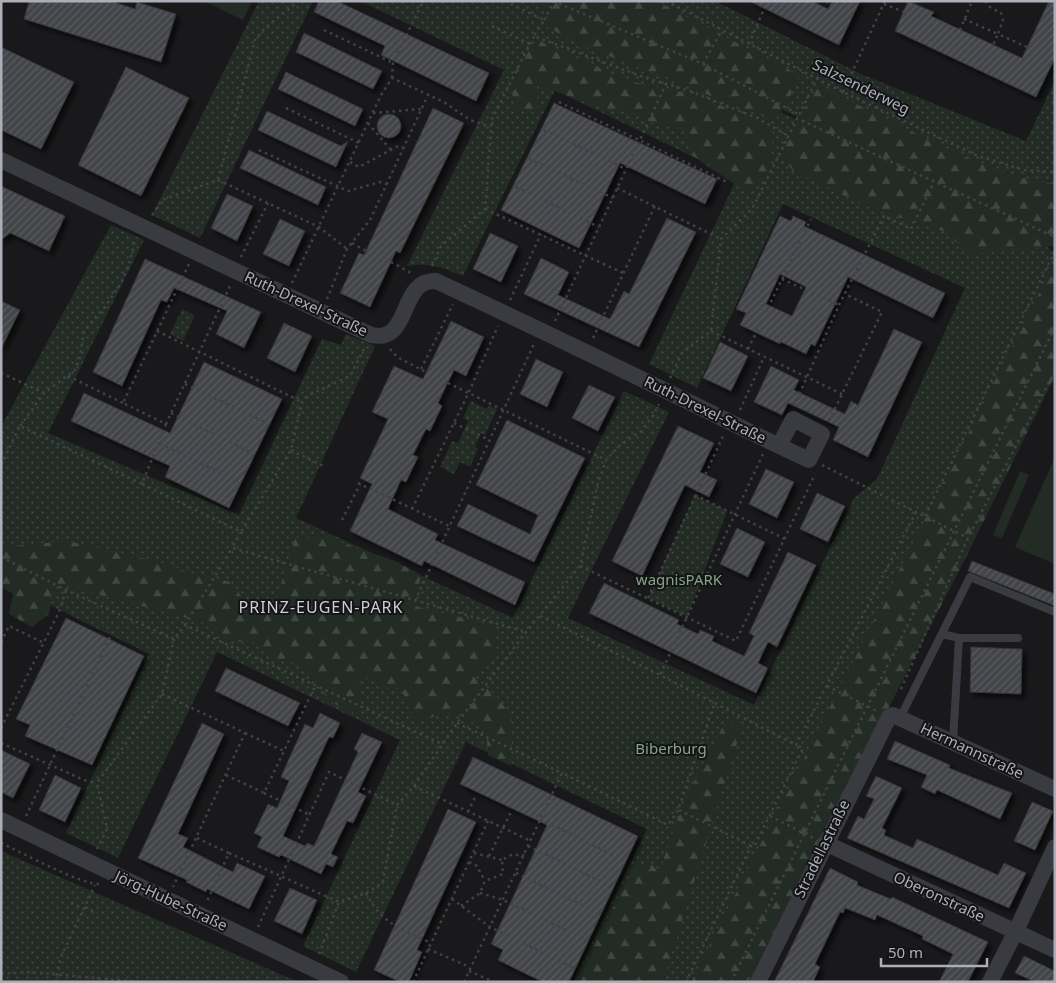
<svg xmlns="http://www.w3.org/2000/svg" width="1056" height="983" viewBox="0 0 1056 983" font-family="'Noto Sans',sans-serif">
	<defs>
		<pattern id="green-dots" width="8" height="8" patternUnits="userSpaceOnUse" patternTransform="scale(1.25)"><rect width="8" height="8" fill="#232b25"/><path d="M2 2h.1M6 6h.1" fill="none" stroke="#404743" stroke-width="1.8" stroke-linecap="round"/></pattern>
		<pattern id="forest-firs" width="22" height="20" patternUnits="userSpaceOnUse" patternTransform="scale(1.25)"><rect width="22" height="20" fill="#232b25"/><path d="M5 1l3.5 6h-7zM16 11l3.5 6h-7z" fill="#404743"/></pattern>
		<pattern id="building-hatch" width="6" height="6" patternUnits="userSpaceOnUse" patternTransform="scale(1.25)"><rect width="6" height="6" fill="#434448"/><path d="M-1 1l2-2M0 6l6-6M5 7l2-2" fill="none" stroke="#5b5c60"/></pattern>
		<filter id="shadow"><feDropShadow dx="4" dy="4" stdDeviation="2.5" flood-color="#0009"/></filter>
	</defs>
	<rect width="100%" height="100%" fill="#19191b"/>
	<!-- green -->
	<path fill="url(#green-dots)" d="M 259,1 L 313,1 L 200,238 L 152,215 Z
		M 360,1 L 544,1 L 816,129 L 1039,240 L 1055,254 L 1055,343 L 749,982 L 573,982 L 647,829 L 466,742 L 356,972 L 303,946 L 400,740 L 217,652 L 118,858 L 66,833 L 149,654 L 1,581 L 1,427 L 111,225 L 144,240 L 48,433 L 239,515 L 322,339 L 341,345 L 346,334 L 375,346 L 296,518 L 513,618 L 624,391 L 669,412 L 568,618 L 754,705 L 854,498 L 877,479 L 965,288 L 783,204 L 697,388 L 649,364 L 737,178 L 555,90 L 463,276 C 443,268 429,262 407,266 L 504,70 Z
		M 557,1 L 715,1 L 861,74 L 1026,141 L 1055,81 L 1055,241 Z
		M 182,309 L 195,315 L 183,341 L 170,334 Z
		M 471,401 L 487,409 L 489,405 L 497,409 L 485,435 L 481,433 L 475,447 L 478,449 L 470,467 L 460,462 L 454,474 L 440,467 L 452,441 L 458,443 L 468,421 L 463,418 Z
		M 695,495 L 727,511 L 687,617 L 648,598 Z
		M 1,851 L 298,982 L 1,982 Z"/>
	<!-- forest -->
	<path fill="url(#forest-firs)" d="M 530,1 L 656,1 L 799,75 L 789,99 L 775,121 L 576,43 L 546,26 L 549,10 Z
		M 536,40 L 629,81 L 694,95 L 774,127 L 770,175 L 746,192 L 690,154 L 685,130 L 656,124 L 629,112 L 606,109 L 537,85 L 538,113 L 514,110 L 511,79 Z
		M 818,84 C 853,103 889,120 925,138 C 969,159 1006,178 1055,184 L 1055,246 L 971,254 L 943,231 L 872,209 L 793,171 L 780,153 Z
		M 1055,262 L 1055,376 L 966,557 L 748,982 L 691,982 Z
		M 324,536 L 395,561 L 421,575 L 414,606 L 496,626 L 495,653 L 473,675 L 495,695 L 512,716 L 511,766 L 488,755 L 486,729 L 456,714 L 436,716 L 416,722 L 401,688 L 384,688 L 361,674 L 358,715 L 327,700 L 320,681 L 290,661 L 267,656 L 255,643 L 223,640 L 202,622 L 55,583 L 49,614 L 32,627 L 9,614 L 13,594 L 1,587 L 1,547 L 68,541 L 172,565 L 186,572 L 231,582 L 243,599 L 275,604 L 295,538 Z
		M 726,721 L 743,724 L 663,982 L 574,982 L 635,865 L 650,863 L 660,873 C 674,819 699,770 726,721 Z"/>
	<!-- pitch -->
	<path fill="#232b25" d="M 204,1 L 252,1 L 243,20 Z
		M 1055,457 L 1055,564 L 1015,547 Z
		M 1020,471 L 1029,475 L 1002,538 L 993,535 Z"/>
	<!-- building -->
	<path fill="url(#building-hatch)" stroke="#343337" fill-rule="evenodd" filter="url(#shadow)" d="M 29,1 L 111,1 L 135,9 L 137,2 L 176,14 L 161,62 L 24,19 Z
		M 319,1 L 337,1 L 489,73 L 476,101 L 381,55 L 385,46 L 314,12 Z
		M 749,1 L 812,1 L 828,9 L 832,1 L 860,1 L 839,45 Z
		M 908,1 L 934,12 L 931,16 L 1022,58 L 1049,1 L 1055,1 L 1055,58 L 1036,97 L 895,31 Z
		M 304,33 L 382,71 L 373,89 L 296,52 Z
		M 1,47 L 74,82 L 41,149 L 1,130 Z
		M 126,67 L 189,98 L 141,196 L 78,165 Z
		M 286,72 L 363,109 L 355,126 L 278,89 Z
		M 554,103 L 717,179 L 705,204 L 620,163 L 579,248 L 501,210 Z
		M 433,108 L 464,123 L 400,253 L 396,251 L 370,307 L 340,293 L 359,253 L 364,255 Z
		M 267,111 L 341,146 L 348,141 L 336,167 L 258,130 Z
		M377 126a12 12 0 1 1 24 0a12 12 0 1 1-24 0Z
		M 249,150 L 326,187 L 318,205 L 240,168 Z
		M 1,186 L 65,216 L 49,251 L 10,233 L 1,240 Z
		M 227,194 L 253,206 L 237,241 L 211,228 Z
		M 780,216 L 791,221 L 793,216 L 802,220 L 806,222 L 804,226 L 945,293 L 933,318 L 848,277 L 815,346 L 811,344 L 806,354 L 781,342 L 780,344 L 740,325 L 746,313 L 736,309 ZM 780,274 L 806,287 L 792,316 L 766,304 Z
		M 667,218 L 696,232 L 639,347 L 524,294 L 541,258 L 569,272 L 558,295 L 610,319 L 624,291 L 629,294 Z
		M 280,219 L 305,231 L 289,266 L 263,254 Z
		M 490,233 L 518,246 L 501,282 L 473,269 Z
		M 145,259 L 261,312 L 244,348 L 216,334 L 227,311 L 174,288 L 167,302 L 161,300 L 122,386 L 93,372 Z
		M 1,301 L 20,310 L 1,349 Z
		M 451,321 L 484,337 L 466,376 L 454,370 L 438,403 L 442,406 L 430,431 L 426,429 L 413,455 L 418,457 L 406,482 L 401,480 L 388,509 L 438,534 L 435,540 L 525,582 L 515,605 L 424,561 L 422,566 L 350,531 L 372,484 L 360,478 L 388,419 L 372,412 L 394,366 L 423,379 Z
		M 284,323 L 312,336 L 295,372 L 267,358 Z
		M 894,329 L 922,342 L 868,457 L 833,440 L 839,427 L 788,403 L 782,415 L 754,402 L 771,366 L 799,380 L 794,390 L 845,414 L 851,401 L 858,405 Z
		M 720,342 L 748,356 L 731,391 L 703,378 Z
		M 536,359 L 563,372 L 547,407 L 520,394 Z
		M 204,362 L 282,399 L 229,508 L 165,477 L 170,466 L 71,421 L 84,393 L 170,433 Z
		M 589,385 L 615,397 L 598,431 L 572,418 Z
		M 507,420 L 585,458 L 534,562 L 457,526 L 468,504 L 530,534 L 538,515 L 476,485 Z
		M 678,426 L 714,443 L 700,472 L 717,480 L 709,497 L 685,485 L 642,576 L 612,561 Z
		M 766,469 L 794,482 L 777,518 L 749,504 Z
		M 817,493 L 845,506 L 828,542 L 800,529 Z
		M 737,528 L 765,542 L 748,577 L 720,564 Z
		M 788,552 L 816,565 L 777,647 L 768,642 L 758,663 L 768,668 L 756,693 L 589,613 L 604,583 L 679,620 L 677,624 L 698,634 L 700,630 L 714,636 L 712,641 L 744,656 L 754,636 L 749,633 Z
		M 972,561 L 1055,594 L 1055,606 L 968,571 Z
		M 66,618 L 144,656 L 92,765 L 25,736 L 30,725 L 16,719 Z
		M 971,647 L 1022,649 L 1021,694 L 970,692 Z
		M 226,668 L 300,703 L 288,726 L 215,691 Z
		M 320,713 L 340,723 L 333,738 L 329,737 L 283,836 L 305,846 L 307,843 L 314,846 L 358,752 L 354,749 L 362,733 L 382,742 L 358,792 L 366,796 L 353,823 L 347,821 L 331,854 L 338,857 L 333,867 L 326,864 L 321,874 L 281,855 L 279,857 L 257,847 L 262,837 L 254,833 L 268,804 L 277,808 L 289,781 L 281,777 L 292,752 L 305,724 L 313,728 Z
		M 202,723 L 224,734 L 178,834 L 188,838 L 183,847 L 233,872 L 237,863 L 265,876 L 249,909 L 207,889 L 206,892 L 186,882 L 187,880 L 138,858 Z
		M 895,741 L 950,765 L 949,768 L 1012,793 L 1000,819 L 937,790 L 935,794 L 921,787 L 927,775 L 887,759 Z
		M 1,750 L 30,764 L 13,798 L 1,792 Z
		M 473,757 L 638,836 L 569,982 L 543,982 L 524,973 L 498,960 L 503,950 L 491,944 L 547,825 L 460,784 Z
		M 55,775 L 81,788 L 65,822 L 39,810 Z
		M 876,776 L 902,788 L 882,828 L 886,830 L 884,835 L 913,848 L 917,839 L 998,875 L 1004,863 L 1026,873 L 1009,908 L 847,838 L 858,816 L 864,819 L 874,799 L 866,796 Z
		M 1032,802 L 1053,811 L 1035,850 L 1014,841 Z
		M 448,809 L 476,822 L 417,950 L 422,952 L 409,982 L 400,982 L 374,970 Z
		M 830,868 L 858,882 L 857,885 L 891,899 L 892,897 L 988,942 L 968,982 L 939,982 L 953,954 L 922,939 L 923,936 L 877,915 L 875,920 L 845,908 L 843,913 L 840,912 L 815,964 L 820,967 L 813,982 L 774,982 Z
		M 290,888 L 317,900 L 302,934 L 274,921 Z
		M 1024,956 L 1055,971 L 1055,982 L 1035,982 L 1015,973 Z"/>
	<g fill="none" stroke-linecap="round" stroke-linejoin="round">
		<!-- path -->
		<path stroke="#404247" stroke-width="2.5" stroke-dasharray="2.5 4" stroke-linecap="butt" d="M 505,1 L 544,20 L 534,36 L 646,78 L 690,91 L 757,118 L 787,135
			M 553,1 L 703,64 L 798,114
			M 666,1 L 843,92 L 978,156 L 1024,170 L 1055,172
			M 827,1 L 829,7
			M 986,1 L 988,6 L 1001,13 L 1003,20 L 998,34 L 1027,47
			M 884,4 L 904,12
			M 964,19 L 998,34 L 993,45
			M 544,20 L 554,2
			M 492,26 L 530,44
			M 324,30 L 393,63
			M 960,30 L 972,1
			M 749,44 L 764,9
			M 703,64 L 722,30
			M 392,78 L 393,63 L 423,1
			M 843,92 L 885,1
			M 559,102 L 727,182
			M 286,108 L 359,143
			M 373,113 L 421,109
			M 796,118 L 1055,237
			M 368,123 L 391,150
			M 544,130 L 626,169
			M 259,150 L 348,191 L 381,182 L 387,184
			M 529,159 L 613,198
			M 350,162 L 359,167 L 398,146 L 404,148
			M 218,180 L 319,227 L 347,249
			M 516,187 L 599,227
			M 617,188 L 721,239
			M 485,209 L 623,273
			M 152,215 L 162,200 L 218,180 L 255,40 L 265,28 L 299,1
			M 352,243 L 366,251
			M 241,257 L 268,203
			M 391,262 L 413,274
			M 189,264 L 123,403 L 166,424 L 230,286
			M 432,266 L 441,246 L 485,209 L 492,119 L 534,36
			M 782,279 L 839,305
			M 292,283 L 380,97 L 392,78 L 444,102 L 470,120 L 490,127
			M 327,299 L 347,249 L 370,220 L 428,95
			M 510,300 L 541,234
			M 768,308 L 811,219
			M 555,321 L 666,84
			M 157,331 L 302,402
			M 711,331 L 844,395
			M 593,338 L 655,206
			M 390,349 L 397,357 L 426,372
			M 748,349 L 762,321
			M 421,369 L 453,304
			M 1,373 L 44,393
			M 68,376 L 123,403
			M 670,378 L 682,353 L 711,331 L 721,239 L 752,209 L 817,79
			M 448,383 L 606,460
			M 185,384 L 267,423
			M 794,406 L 839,305 L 884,216 L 911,229 L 934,182
			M 740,410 L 764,357
			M 171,413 L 252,453
			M 829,421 L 882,312 L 845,294
			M 454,423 L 489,440
			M 166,424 L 142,484 L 241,532 L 291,450 L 302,402 L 307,396 L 350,376 L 365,347
			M 20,426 L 44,393 L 75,370 L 80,357 L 84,331 L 104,308 L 120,285 L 128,268 L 135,240
			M 160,444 L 238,481
			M 291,450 L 325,467
			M 763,454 L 660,675 L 796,745 L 916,512
			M 1,465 L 20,426 L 142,484
			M 822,465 L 968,538
			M 358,483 L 449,526
			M 695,495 L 785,539
			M 412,509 L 468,394 L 498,326
			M 925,516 L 1055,251
			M 342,520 L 360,484
			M 241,532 L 232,548 L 526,632
			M 1,557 L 66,590 L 174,639 L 185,625 L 442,744
			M 580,566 L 736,641 L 815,474
			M 648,598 L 724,434
			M 415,601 L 534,344
			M 540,616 L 660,675
			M 185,625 L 232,548
			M 1,642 L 9,626 L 44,643
			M 827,686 L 877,711
			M 901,689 L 968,538 L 1055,371
			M 162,694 L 245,733 L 173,887
			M 457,723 L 562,773
			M 1,728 L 59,612 L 66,590
			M 245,733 L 284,751 L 315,686
			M 1,743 L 84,780 L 96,783
			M 226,775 L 264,793 L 284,751
			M 414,786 L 531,841
			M 264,793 L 310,815
			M 679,810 L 751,846
			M 468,812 L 476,795
			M 26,816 L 110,637
			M 770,816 L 813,838
			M 540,819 L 625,861
			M 197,838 L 229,853 L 207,901
			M 1,843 C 21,852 83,886 101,884
			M 528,846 L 613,887
			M 97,849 L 107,829 L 97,783 L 162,694 L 174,639
			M 229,853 L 339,902
			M 474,853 L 502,860
			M 489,856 L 511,812
			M 469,862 L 477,866 L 485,881
			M 516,873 L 601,914
			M 366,893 C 382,924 401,929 431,943
			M 480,893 L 503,900 L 587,940
			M 452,899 L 490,927 L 574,968
			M 71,903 L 84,909
			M 461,906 L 480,893 L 485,881 L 503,874 L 502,860 L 511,855 L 524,855
			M 85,907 L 97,913
			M 258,927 L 329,772 L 397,805
			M 428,949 L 470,967
			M 319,954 L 339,902 C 355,897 372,893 383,881 L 397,805 L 414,786 L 457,723 L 526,632 L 580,566 L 598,483 L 606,460 L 619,446 L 641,431 L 653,416 L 659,404
			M 469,971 L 494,982
			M 1,974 L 29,972 L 140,982
			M 56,982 L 60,959 L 95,885
			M 413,982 L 488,821
			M 464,982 L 562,773 L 668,825 L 678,810 L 715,702
			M 686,982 L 751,846 L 754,847 L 803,748 L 796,745
			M 731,982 L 1055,327"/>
		<!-- service -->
		<path stroke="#3a3b40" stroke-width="8" d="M 942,634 L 959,638 L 1018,638
			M 900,718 L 970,577 L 1055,612
			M 953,742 L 959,638"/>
		<!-- minor -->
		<path stroke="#3a3b40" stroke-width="16" d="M 1,160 L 371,335 C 412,344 398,279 436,281 C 548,333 658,387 769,441 L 809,460 L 822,434 L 793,419 L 779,446
			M 1,820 L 341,982
			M 825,843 L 1055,950
			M 758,982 L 889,717 L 893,715 L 1055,789
			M 990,982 L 1015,933 L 1055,847"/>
	</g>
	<g text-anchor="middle" stroke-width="4" stroke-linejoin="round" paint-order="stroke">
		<!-- street labels -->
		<g font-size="15" fill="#acafba" stroke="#141416">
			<text transform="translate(861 87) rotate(26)" y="5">Salzsenderweg</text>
			<text transform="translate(306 304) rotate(25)" y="5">Ruth-Drexel-Straße</text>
			<text transform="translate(705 410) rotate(26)" y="5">Ruth-Drexel-Straße</text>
			<text transform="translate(972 751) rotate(25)" y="5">Hermannstraße</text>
			<text transform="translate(822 849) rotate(-64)" y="5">Stradellastraße</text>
			<text transform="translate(939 897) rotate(25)" y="5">Oberonstraße</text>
			<text transform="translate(171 901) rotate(25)" y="5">Jörg-Hube-Straße</text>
		</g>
		<!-- park labels -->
		<g font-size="15" fill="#84a589" stroke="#141416">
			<text x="679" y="585">wagnisPARK</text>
			<text x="671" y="754">Biberburg</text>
		</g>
		<!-- neighbourhood labels -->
		<g font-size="16" letter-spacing="1" fill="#cdcfd6" stroke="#141416">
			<text x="321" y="613">PRINZ-EUGEN-PARK</text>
		</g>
	</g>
	<!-- border -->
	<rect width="1056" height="983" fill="none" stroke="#acafba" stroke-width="5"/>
	<!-- scale -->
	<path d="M881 958v8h106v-8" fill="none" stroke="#acafba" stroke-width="2.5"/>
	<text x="888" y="958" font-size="15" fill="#acafba" stroke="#141416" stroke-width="4" paint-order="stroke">50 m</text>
</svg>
